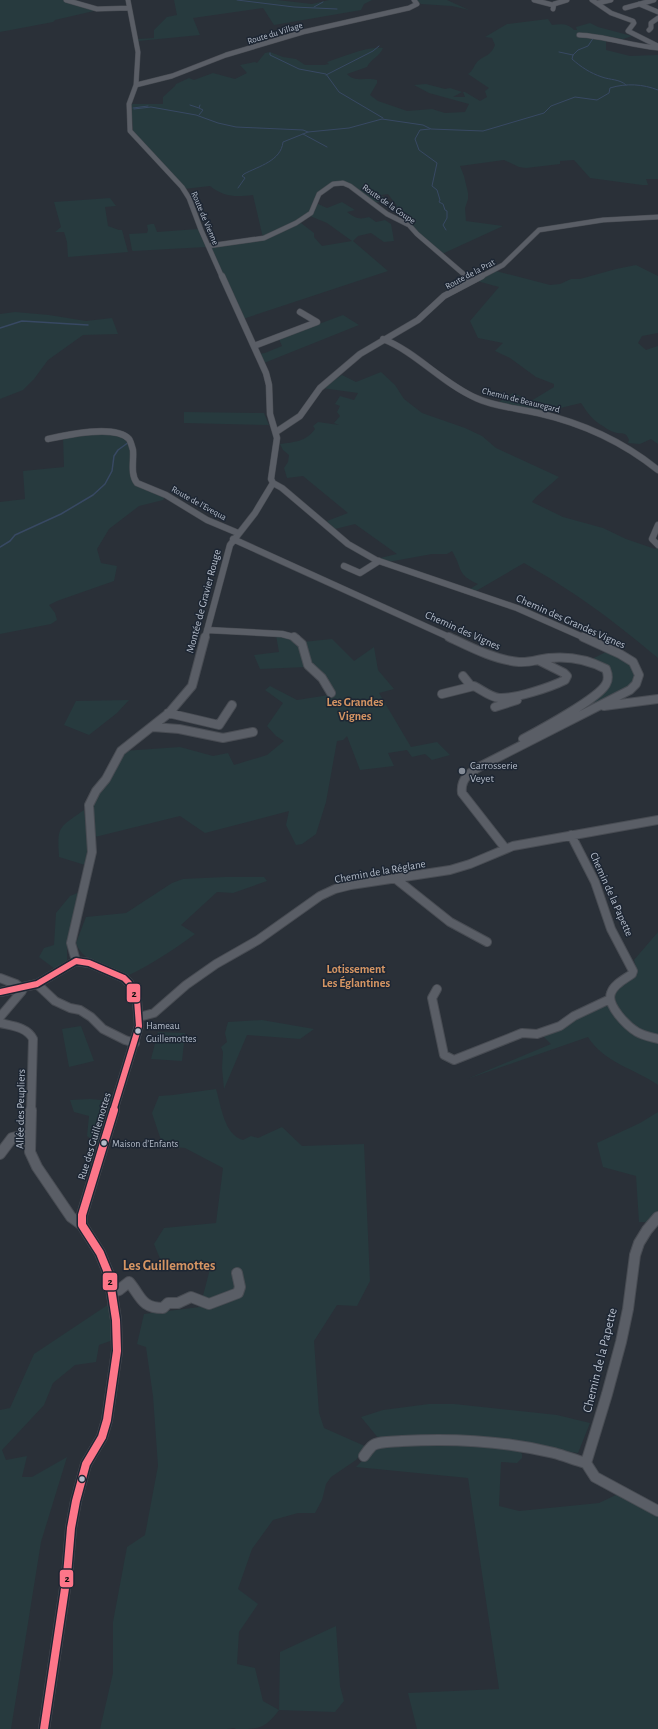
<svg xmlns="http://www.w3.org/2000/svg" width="658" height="1729" viewBox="0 0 658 1729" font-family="'Alegreya Sans',sans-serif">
	<rect width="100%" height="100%" fill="#2a3038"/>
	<!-- green -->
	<path fill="#273a3e" d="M 0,0 L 63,0 L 98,10 L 55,20 L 53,22 L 0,32 Z
		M 174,0 L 277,0 L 312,4 L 329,0 L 372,0 L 364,4 L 361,10 L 274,25 L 263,8 L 193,18 L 200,35 L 138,41 L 138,39 L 154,38 L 154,30 L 167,17 L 177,15 Z
		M 417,0 L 447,0 L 469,10 L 452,6 L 421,4 Z
		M 548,19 L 552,25 C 560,24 568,23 574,30 L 577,30 L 576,27 L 590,23 L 598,27 L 632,36 L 623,39 L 600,35 L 597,37 L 606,40 L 606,50 L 630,56 L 658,55 L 658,179 L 646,179 L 648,185 L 642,185 L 590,178 L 574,160 L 560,161 L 560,164 L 526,168 L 519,167 L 504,160 L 460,166 L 464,176 L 468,193 L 468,199 L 465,208 L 466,221 L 503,226 L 442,254 L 402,220 L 403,217 L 393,208 L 397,206 L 388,194 L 381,195 L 384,197 L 380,199 L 382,201 L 375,203 L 341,182 L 316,197 L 311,210 L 305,217 L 263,238 L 253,195 C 235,197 224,197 210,186 L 184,189 L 133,131 L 131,104 L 163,104 L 163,97 L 175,86 L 176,84 L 189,78 L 194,80 L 213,73 L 235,79 L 247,73 L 240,65 L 255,62 L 257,63 L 265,53 L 270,52 L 283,57 L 296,59 L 305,65 L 324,65 L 329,64 L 327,62 C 343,57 367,46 383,48 C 380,56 371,59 367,67 L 347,74 C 355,83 367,77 377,80 L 377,83 L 370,95 L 378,101 L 407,111 L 432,109 L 445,113 L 465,112 L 469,104 L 429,93 L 414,85 L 426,84 L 445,89 L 450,88 L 462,92 L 453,97 L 465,97 L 463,92 L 465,92 L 480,101 L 487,97 L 485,91 L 489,88 L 468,74 C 473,71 474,65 478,61 C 485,55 491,56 495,45 L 492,38 L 485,37 L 507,24 Z
		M 110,198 L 116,206 L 105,207 L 108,226 L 119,230 L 122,230 L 128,252 L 68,257 L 67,242 L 64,232 L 55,232 L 61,227 L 54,202 Z
		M 342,202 L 355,210 L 347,212 C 355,218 359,220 369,217 L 376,222 L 385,220 L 391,224 L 394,241 L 384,242 L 371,233 L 358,236 L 353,241 L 388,271 L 243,319 L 210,247 L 262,239 L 301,223 L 314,233 L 314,237 L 322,246 L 352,241 L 327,223 L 310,216 L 314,212 L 316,203 L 327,208 Z
		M 151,224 L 154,224 L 157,232 L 198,229 L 206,247 L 133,251 L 132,250 L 129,234 L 147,233 L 148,230 L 147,225 Z
		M 636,265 L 658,276 L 658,333 L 642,336 L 638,343 L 646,350 L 658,346 L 658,444 L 651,439 L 640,444 L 628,443 L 629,440 C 626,432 624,434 617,433 C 613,432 606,429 603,426 C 593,421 587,412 581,403 L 552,410 L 548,414 L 497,403 L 513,393 L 531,401 L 554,387 L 554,384 L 536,377 L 510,358 L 495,351 L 503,343 L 478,338 L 470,321 L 499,287 L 477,281 L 496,271 L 550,285 L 560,284 L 571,279 L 580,279 L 616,269 Z
		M 15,312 L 49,315 L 86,321 L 112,318 L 118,334 L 83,335 L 48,360 L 34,379 L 23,390 L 0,399 L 0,314 Z
		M 343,315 L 359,325 L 264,363 L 259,354 L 265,353 L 282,346 L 279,339 Z
		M 381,372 L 395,385 L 404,399 L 422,413 L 465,428 L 482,436 L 496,448 L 559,477 L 536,497 L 532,502 L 563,517 L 603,528 L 626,539 L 655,549 L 658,546 L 658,658 C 614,621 575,592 524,563 L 476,591 L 470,589 L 478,584 C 456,574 463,569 452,551 L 447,554 L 432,554 L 388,562 L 380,558 L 397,554 L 355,524 L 335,529 L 327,521 L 348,513 L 303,476 L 287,478 L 284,468 L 288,462 L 289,455 L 283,450 L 280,444 C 294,442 306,442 315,429 L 313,426 L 318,422 L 339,425 L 334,423 L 340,416 L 337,412 L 340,406 L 335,404 L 340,396 L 354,400 L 358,393 L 322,388 L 342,375 L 356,382 Z
		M 184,412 L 264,413 L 269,425 L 184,423 Z
		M 107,433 L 126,438 L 131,450 L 132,477 L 165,497 L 163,500 L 139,506 L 109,529 L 97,549 L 101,563 L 117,566 L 114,581 L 57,601 L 49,605 L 55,613 L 57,620 L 51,624 L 0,634 L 0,502 L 25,499 L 23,471 L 64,467 L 63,437 Z
		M 276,635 L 295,638 L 307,667 L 260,669 L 254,655 L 279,652 Z
		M 332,639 L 354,661 L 374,647 L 378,670 L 394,689 L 379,693 L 411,747 L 437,742 L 450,755 L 432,760 L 425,754 L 412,757 L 407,750 L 388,753 L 394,766 L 360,770 L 347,736 L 343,740 L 337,741 L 326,802 L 316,834 L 302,844 L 296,845 L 286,825 L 289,811 L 205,833 L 180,816 L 95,837 L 91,817 L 93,804 L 123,751 L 180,747 L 213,756 L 228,753 L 234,765 L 267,755 L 284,741 L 276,736 L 267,726 L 283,703 L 265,690 L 270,686 L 297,700 L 329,695 L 311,664 L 303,642 Z
		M 608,651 L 628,661 L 636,676 L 630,687 L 559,723 C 567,718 575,712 583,707 C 595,699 616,690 611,672 L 592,661 L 592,659 Z
		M 129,700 L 117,713 L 89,735 L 64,725 L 76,701 Z
		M 84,810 L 88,845 L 85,865 L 59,857 C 57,825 59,828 84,810 Z
		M 225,877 L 264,877 L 267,881 L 233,893 L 217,892 L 181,925 L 195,934 C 173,950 152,964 127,976 C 111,969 82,962 76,943 L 86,917 L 126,913 L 172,883 L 183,879 Z
		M 80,892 L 67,947 L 67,960 L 64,964 L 55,969 L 39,957 L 44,948 L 54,945 L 56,913 L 70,896 Z
		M 658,932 L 658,1085 C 635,1069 603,1062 588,1037 L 467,1079 L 551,1044 L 543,1036 L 566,1027 L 579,1016 L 606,1005 L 615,998 L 614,992 L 637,971 L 634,960 Z
		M 262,1020 L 314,1029 L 300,1039 L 247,1035 L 224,1089 L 222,1068 L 223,1052 L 221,1047 L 227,1042 L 225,1033 L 228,1022 Z
		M 81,1026 L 94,1061 L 69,1067 L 62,1029 Z
		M 158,1032 L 185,1033 L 182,1061 L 151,1059 Z
		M 216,1089 C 221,1105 224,1135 243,1140 L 251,1136 L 258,1138 L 282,1127 L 302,1146 L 364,1144 L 370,1281 L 357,1306 L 337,1305 L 314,1341 L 319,1413 L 324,1428 L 367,1447 L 356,1460 L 331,1477 L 326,1484 L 322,1500 L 315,1513 L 298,1513 L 273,1520 L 252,1549 L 238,1589 L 258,1604 L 239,1632 L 237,1664 L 255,1668 L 263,1701 L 279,1710 L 280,1652 L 336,1626 L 340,1686 L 344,1701 L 335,1712 L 279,1710 C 265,1729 259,1729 236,1729 L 234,1728 L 227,1729 L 100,1729 L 113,1673 L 113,1622 L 127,1547 L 145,1535 L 158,1466 L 153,1396 L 146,1347 L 137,1344 L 144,1314 L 200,1307 L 210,1269 L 163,1266 L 154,1244 L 164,1228 L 216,1223 L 223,1168 L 185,1148 L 163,1146 L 152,1113 L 159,1096 L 173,1095 Z
		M 90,1099 L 112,1101 L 100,1146 L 87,1136 L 89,1116 L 74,1112 L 70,1100 Z
		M 658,1112 L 658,1212 L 647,1222 L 639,1222 L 636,1176 L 603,1167 L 597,1143 L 640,1123 Z
		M 109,1304 L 112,1321 L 113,1340 L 99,1345 L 96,1362 L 75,1365 L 53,1383 L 44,1405 L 2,1450 L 6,1460 L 27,1456 L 22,1477 L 32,1477 L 67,1457 L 41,1542 L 11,1729 L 0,1729 L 0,1410 L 10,1408 L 34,1354 Z
		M 429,1404 L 454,1404 L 557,1415 L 590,1423 L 578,1453 L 540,1447 L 379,1439 L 361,1417 L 383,1410 Z
		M 430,1442 L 516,1448 L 522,1454 L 522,1458 L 517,1463 L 501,1462 L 499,1506 L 519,1511 L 599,1503 L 618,1494 L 658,1515 L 658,1729 L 417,1729 L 408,1693 L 499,1689 L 468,1478 L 356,1467 L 372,1451 L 379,1447 Z"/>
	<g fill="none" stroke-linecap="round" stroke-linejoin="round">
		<!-- stream-far1 -->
		<path stroke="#384963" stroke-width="1" d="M 237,0 L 294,7 L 337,9
			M 314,7 L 323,2
			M 559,52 L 573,55
			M 270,53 L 270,55 L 299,69 L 326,74 L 339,92 L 383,118
			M 573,55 L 572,59 C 581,67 590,73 602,77 C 610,80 620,79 626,85
			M 573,55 L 578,50 L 588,46 L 594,37
			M 326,75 L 373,51 L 379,46
			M 190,105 L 199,108
			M 133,108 L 148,106
			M 134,109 L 151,107 L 196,115 L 218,123 L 236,127 L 303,130 L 308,132
			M 199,115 L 203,110 L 199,108 L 200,105
			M 430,129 L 420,130 L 415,139 L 419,150 L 437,163 L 432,186 L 437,190 L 440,200 L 439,202 L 443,204 L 445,210 L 447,211 L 447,218 L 443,225 L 446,230
			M 303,134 L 327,147
			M 238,188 L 245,178 L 242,176 L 244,174 C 259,166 281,161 283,142 L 308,132 L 349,128 L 382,119 L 423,125 L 431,129 L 483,131 L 544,113 L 551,106 L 575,97 L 597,100 L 609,93 L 610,88 C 626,83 643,84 658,90"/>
		<!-- stream -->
		<path stroke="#384963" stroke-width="1.5" d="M 0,328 L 22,321 L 88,325
			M 0,547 L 10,541 L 15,535 L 61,514 L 93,495 L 105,484 L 112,471 L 114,456 L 118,450 L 129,442"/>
		<defs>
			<path id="minor-far3" d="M 66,0 L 97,9 L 129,8
				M 128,0 L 138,52 L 136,85 L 129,104 L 130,131 L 182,187 L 189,198 L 201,230 L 222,277
				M 534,0 L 553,5
				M 592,0 L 611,13 L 633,21 L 634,23 L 628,31 L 658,46
				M 598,3 L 611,0
				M 639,4 L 658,12
				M 625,8 L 654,0
				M 553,9 L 554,4 L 567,0
				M 649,30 L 651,28 L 651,23 L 658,18
				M 579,35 C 606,36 631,46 658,48
				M 136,85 L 172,76 L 226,55 L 303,32 L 409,8 L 417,4 L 414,0
				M 208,246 L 264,238 L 296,223 L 311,213 L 319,194 L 333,184 L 343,183 L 350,186 L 387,214 L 409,225 L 417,234 L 467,277
				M 480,277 L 503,265 L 539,230 L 603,220 L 658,217"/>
			<path id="minor-far2" d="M 222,276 L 266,373 L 269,385 L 270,414 L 277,438 L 271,479 L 273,483
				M 466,276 L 472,281
				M 383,339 C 416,352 442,383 476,398 C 495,407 517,408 538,413 C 582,423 622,441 658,470
				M 254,346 L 317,322 L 300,312
				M 276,432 L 300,416 L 320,388 L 360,354 L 418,320 L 444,296 L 482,276
				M 48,439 C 66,435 115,424 129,439 C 131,442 132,447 133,450 C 134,461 130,474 137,483 L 166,495 L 207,520 L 238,533
				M 273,483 L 282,488 L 348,544 L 376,560 L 517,608 L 585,638
				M 658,525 L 652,539 L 658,545
				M 233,539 L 451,638
				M 344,566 L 360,573 L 379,561
				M 207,630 L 282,634 L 297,638
				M 205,638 L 230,545 L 255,513 L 273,483"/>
			<path id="minor-far1" d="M 294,637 L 302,644 L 308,665 L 322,678 L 331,693
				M 449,637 C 470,647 495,660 519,662 C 529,663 539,659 549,658 C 568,656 589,660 606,669 C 608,674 609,679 606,684 C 599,698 540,730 523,739
				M 463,676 L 471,686
				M 442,694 L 474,686 C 482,690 490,697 499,698 C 515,699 551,687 565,680 L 567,676 L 564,673 L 540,661
				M 604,706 L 658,699
				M 495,707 L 517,700
				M 168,713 L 219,725 L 232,705
				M 153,727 L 179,729 L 223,738 L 253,732
				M 571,835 L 595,882 L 611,929 L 633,971 L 632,974 C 625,979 614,984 611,993 C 606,1005 627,1026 637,1032 C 644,1036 651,1037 658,1039
				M 505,848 L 462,793 C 460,779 470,772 481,766 L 630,690 L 636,684 L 639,675 L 633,662 L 620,654 L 583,637
				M 396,879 L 450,922 L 487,942
				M 76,961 L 71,943 L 92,852 L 89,805 L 96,791 L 106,779 L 121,751 L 169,713 L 192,686 L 205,637
				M 0,978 L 16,984 L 21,988
				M 37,984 L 55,1001 L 70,1008 L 80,1010 L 91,1017 L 103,1029 L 125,1040 L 135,1043
				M 437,989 L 432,998 L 444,1055 L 454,1060 L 522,1033 L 537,1034 L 560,1026 L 574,1016 L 610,999
				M 0,992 L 37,984 L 76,961 L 89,963 L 124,978 L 129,983 L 137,1000 L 139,1026 L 113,1111
				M 0,1017 L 22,991 L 21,988
				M 139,1017 L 154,1013 L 186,985 L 216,964 L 258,940 L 320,896 L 335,889 L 351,885 L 450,870 L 470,864 L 513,846 L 658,820
				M 0,1023 C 12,1026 27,1027 33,1039 L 31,1111"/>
			<path id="minor" d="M 31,1110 L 30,1152 L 37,1167 L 71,1217 L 82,1225
				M 0,1154 L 12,1138 L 30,1134
				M 658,1217 L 647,1230 L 639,1243 L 635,1255 L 628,1309 L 621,1342 L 607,1394 L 586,1463 L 595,1477 L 658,1511
				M 113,1292 L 119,1290 L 129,1282 C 141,1296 141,1308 163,1308 L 168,1303 L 178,1303 L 191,1297 L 209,1304 L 238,1293 L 240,1287 L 237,1273
				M 364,1456 C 366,1453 369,1449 372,1446 C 378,1441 393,1442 402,1441 C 452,1438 505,1441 554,1453 C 565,1456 575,1460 586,1463
				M 44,1729 L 67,1575 L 71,1528 L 76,1501 L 86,1464 L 102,1437 L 107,1420 L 117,1351 L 116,1320 L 109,1275 L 100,1253 L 82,1225 L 82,1215 L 114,1110"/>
		</defs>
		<!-- minor-far3 casing -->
		<use href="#minor-far3" stroke="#484c53" stroke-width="5.5"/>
		<!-- minor-far2 casing -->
		<use href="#minor-far2" stroke="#484c53" stroke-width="7"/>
		<!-- minor-far1 casing -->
		<use href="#minor-far1" stroke="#484c53" stroke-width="10"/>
		<!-- minor casing -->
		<use href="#minor" stroke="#484c53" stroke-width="12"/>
		<!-- minor-far3 -->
		<use href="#minor-far3" stroke="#5a5e66" stroke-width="4.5"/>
		<!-- minor-far2 -->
		<use href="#minor-far2" stroke="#5a5e66" stroke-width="6"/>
		<!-- minor-far1 -->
		<use href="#minor-far1" stroke="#5a5e66" stroke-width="8"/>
		<!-- minor -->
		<use href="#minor" stroke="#5a5e66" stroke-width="10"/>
		<defs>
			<path id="bus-1-far1" d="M 0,992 L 37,984 L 76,961 L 89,963 L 124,978 L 129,983 L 137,1000 L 139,1026 L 113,1111"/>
			<path id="bus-1" d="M 44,1729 L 67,1575 L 71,1528 L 76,1501 L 86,1464 L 102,1437 L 107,1420 L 117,1351 L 116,1320 L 109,1275 L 100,1253 L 82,1225 L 82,1215 L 114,1110"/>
		</defs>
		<!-- bus-1-far1 casing -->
		<use href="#bus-1-far1" stroke="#1d2633" stroke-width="9"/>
		<!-- bus-1 casing -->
		<use href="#bus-1" stroke="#1d2633" stroke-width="11"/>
		<!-- bus-1-far1 -->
		<use href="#bus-1-far1" stroke="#fd7689" stroke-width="6"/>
		<!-- bus-1 -->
		<use href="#bus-1" stroke="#fd7689" stroke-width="8"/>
	</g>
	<!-- markers -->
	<circle fill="#848b96" stroke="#1d2633" stroke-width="1.5" cx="462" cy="771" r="4"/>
	<g fill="#b4bcc9" stroke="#1d2633" stroke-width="1.5">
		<circle cx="138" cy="1031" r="3.5"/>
		<circle cx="104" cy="1143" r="3.5"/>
		<circle cx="82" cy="1479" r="3.5"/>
	</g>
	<g text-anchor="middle" stroke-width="3" stroke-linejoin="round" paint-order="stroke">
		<!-- far-street labels -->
		<g font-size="9" fill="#b4bcc9" stroke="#1d2633">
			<text transform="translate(275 33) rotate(-17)" y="3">Route du Village</text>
			<text transform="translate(389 204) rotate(35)" y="3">Route de la Coupe</text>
			<text transform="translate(205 218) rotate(67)" y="3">Route de Vienne</text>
			<text transform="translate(470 274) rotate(-28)" y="3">Route de la Prat</text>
			<text transform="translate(521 400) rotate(14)" y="3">Chemin de Beauregard</text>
			<text transform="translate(199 503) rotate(29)" y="3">Route de l'Evequa</text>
		</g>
		<!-- bus labels -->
		<g font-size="10" fill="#b4bcc9" stroke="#1d2633" text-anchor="start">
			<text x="146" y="1029">Hameau<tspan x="146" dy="13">Guillemottes</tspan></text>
			<text x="112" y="1147">Maison d’Enfants</text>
		</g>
		<!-- street labels -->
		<g font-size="11" fill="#b4bcc9" stroke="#1d2633">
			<text transform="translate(203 601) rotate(-75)" y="4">Montée de Gravier Rouge</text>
			<text transform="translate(571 621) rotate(24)" y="4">Chemin des Grandes Vignes</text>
			<text transform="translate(463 630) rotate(24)" y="4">Chemin des Vignes</text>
			<text transform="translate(380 871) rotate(-10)" y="4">Chemin de la Réglane</text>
			<text transform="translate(612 894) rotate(66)" y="4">Chemin de la Papette</text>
			<text transform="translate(20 1109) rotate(-89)" y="4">Allée des Peupliers</text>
			<text transform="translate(94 1136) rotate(-73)" y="4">Rue des Guillemottes</text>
		</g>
		<!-- poi labels -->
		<g font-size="11" fill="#b4bcc9" stroke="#1d2633" text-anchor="start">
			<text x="470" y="769">Carrosserie<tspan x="470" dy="13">Veyet</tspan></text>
		</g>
		<!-- neighbourhood labels -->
		<g font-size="12" font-weight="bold" fill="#d59563" stroke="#1d2633">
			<text x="355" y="706">Les Grandes<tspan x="355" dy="14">Vignes</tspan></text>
			<text x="356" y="973">Lotissement<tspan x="356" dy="14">Les Églantines</tspan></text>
		</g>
		<!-- near-street labels -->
		<g font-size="13" fill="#b4bcc9" stroke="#1d2633">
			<text transform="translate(599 1360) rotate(-76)" y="5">Chemin de la Papette</text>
		</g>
		<!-- near-neighbourhood labels -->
		<g font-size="14" font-weight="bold" fill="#d59563" stroke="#1d2633">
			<text x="169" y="1270">Les Guillemottes</text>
		</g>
	</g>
	<g stroke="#1d2633" stroke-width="1.5">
		<rect x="126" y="983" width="15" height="20" rx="4" fill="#fd7689"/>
		<rect x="102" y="1272" width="16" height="19" rx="4" fill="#fd7689"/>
		<rect x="59" y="1569" width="15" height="19" rx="4" fill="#fd7689"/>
	</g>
	<g font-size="11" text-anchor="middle" font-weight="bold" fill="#111">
		<text x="134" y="997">2</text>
		<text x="110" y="1285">2</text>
		<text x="67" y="1582">2</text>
	</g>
</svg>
